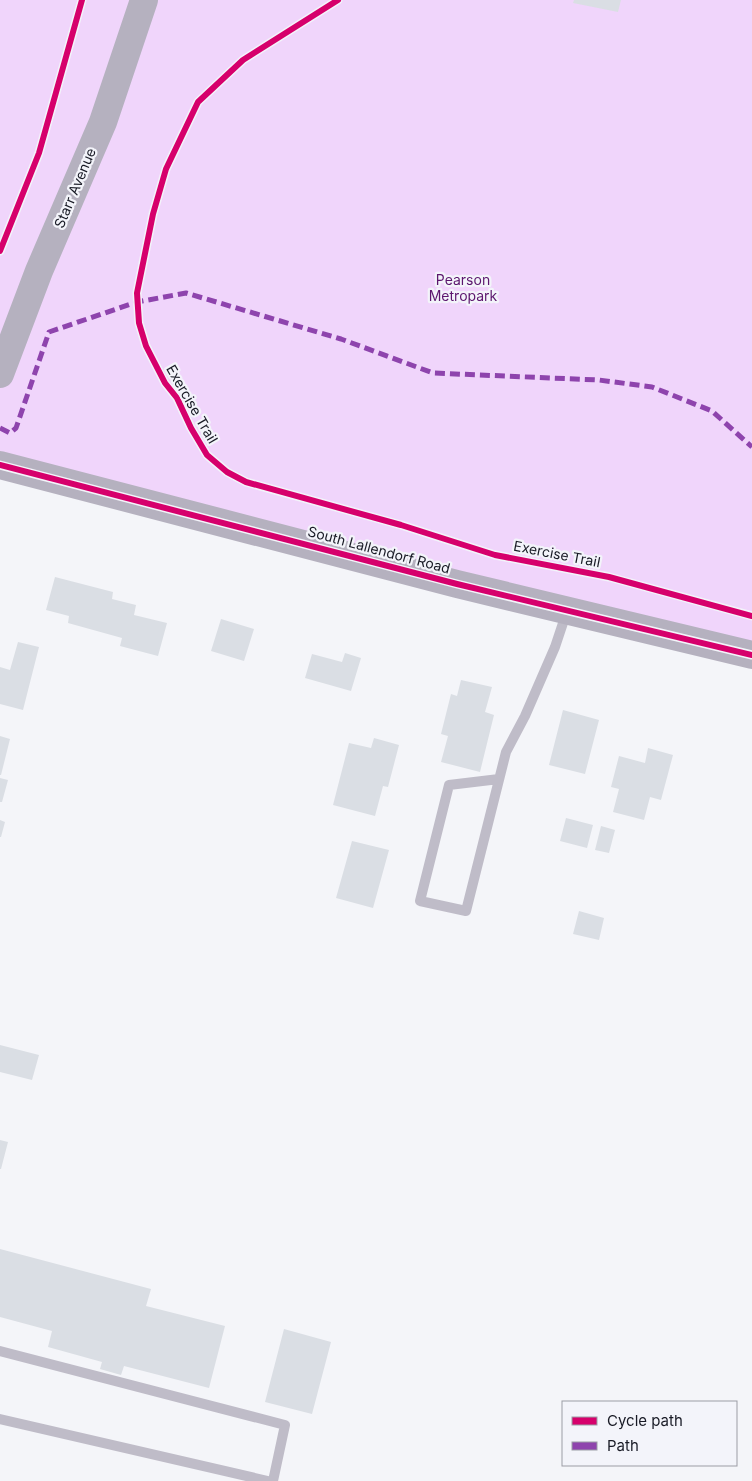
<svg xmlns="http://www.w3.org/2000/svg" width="752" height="1481" viewBox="0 0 752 1481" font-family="Inter,sans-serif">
	<rect width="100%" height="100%" fill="#f4f5f9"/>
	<!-- green -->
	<path fill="#f0d5fb" d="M 0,0 L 752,0 L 752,655 L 0,465 Z"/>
	<!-- building -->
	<path fill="#dadee4" d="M 574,0 L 621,0 L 618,12 L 573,3 Z
		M 55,577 L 113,592 L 112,599 L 136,605 L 134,615 L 167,623 L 158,656 L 120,646 L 122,638 L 68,623 L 69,616 L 46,610 Z
		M 221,619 L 254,629 L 244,661 L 211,651 Z
		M 18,642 L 39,647 L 23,710 L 0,704 L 0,667 L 10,670 Z
		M 345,653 L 361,658 L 351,691 L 305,678 L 312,654 L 342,662 Z
		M 461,680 L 492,687 L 485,712 L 494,715 L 480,772 L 441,762 L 448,736 L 441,734 L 451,694 L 457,696 Z
		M 563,710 L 599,720 L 585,774 L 549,765 Z
		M 0,736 L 10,739 L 1,775 L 0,775 Z
		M 374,738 L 399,745 L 388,787 L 383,786 L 375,816 L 333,805 L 349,743 L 371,748 Z
		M 648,748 L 673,755 L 661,800 L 650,797 L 644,820 L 613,812 L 619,789 L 611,787 L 619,756 L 645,763 Z
		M 0,778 L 8,780 L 2,802 L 0,802 Z
		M 566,818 L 593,825 L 587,848 L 560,841 Z
		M 0,820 L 5,822 L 1,837 L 0,837 Z
		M 601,826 L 615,830 L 609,853 L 595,850 Z
		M 352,841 L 389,850 L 373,908 L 336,898 Z
		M 579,911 L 604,918 L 599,940 L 573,934 Z
		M 0,1045 L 39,1055 L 32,1080 L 0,1072 Z
		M 0,1140 L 8,1142 L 1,1169 L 0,1169 Z
		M 0,1249 L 151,1289 L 146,1306 L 225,1326 L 209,1388 L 124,1366 L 121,1375 L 100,1369 L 102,1362 L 48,1347 L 52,1331 L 0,1317 Z
		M 284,1329 L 331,1342 L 312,1414 L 265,1402 Z"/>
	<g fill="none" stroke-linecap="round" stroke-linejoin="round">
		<!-- lane -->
		<path stroke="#bfbcc8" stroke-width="10" d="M 499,779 L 449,785 L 420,901 L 466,911 L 506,752 L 525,716 L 555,647 L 567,611
			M 0,1351 L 285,1425 L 273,1481
			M 0,1419 L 268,1481"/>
		<!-- secondary -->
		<path stroke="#b5b1bf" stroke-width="28" d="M 0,374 L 39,271 L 103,122 L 144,0
			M 0,465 L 457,584 L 752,655"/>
		<!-- quiet -->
		<path stroke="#8e44ad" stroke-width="5" stroke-dasharray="10 5" stroke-linecap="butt" d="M 0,428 L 10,433 L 16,428 L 49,332 L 137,302 L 186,293 L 341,339 L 433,373 L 599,380 L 652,387 L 712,411 L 752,447"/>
		<defs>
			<path id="cycleway" d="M 338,0 L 243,60 L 198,102 L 166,169 L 153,214 L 137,293 L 139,323 L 146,346 L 165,383 L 177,398 L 191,428 L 207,455 L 227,472 L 246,482 L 401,525 L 495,555 L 609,577 L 752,616
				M 0,251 L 39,153 L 82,0
				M 0,465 L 457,584 L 752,655"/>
		</defs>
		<!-- cycleway casing -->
		<use href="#cycleway" stroke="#f3f4fa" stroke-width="9"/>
		<!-- cycleway -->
		<use href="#cycleway" stroke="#d6006c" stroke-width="6"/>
	</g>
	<g text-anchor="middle" stroke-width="4.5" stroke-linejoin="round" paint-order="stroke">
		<!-- street labels -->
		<g font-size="14" fill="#181a25" stroke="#f3f4fa">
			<text transform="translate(75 188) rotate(-67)" y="5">Starr Avenue</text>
			<text transform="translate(192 404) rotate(60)" y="5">Exercise Trail</text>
			<text transform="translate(379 550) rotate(15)" y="5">South Lallendorf Road</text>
			<text transform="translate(557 554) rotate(11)" y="5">Exercise Trail</text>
		</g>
		<!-- park labels -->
		<g font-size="14" fill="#5c166e" stroke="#f3f4fa">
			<text x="463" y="285">Pearson<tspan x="463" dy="16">Metropark</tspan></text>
		</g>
	</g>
	<!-- legend -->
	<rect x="562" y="1401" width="175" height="65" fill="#f3f4fa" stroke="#9b9da5"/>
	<rect x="572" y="1417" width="25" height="8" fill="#d6006c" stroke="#9b9da5"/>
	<text x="607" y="1426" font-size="15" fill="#181a25">Cycle path</text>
	<rect x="572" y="1442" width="25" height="8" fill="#8e44ad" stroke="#9b9da5"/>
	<text x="607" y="1451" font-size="15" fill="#181a25">Path</text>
</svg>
